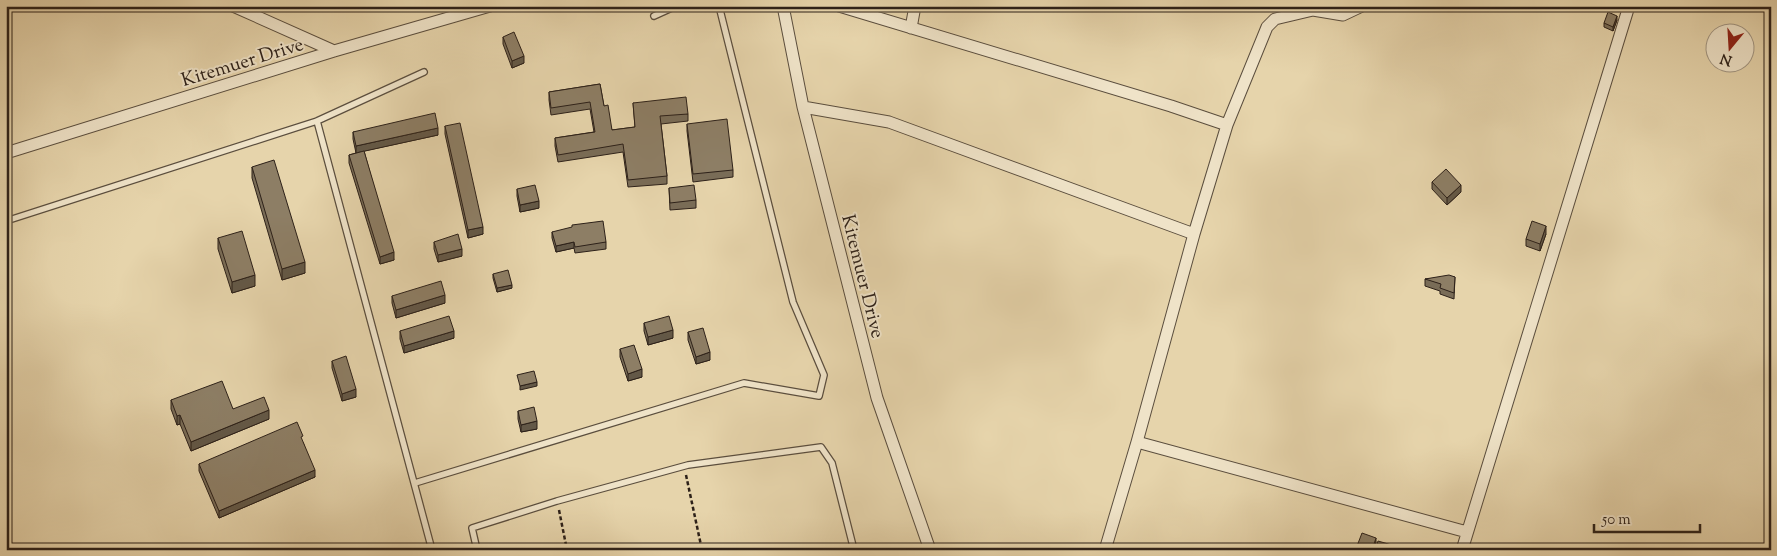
<svg xmlns="http://www.w3.org/2000/svg" width="1777" height="556" viewBox="0 0 1777 556" font-family="'Sorts Mill Goudy',serif">
	<rect width="100%" height="100%" fill="#e6d4ab"/>
	<filter id="stains"><feTurbulence type="fractalNoise" baseFrequency=".004" numOctaves="4"/><feColorMatrix values="0 0 0 0 .2 0 0 0 0 .09 0 0 0 0 .02 0 0 0 .5 -.17"/></filter>
	<radialGradient id="worn" r=".72"><stop offset=".6" stop-color="#630" stop-opacity="0"/><stop offset="1" stop-color="#630" stop-opacity=".3"/></radialGradient>
	<g fill="none" stroke-linecap="round" stroke-linejoin="round">
		<defs>
			<path id="service" d="M 654,16 L 676,6
				M 317,121 L 432,550
				M 6,221 L 317,121 L 424,72
				M 415,483 L 744,383 L 819,396 L 824,375 L 793,302 L 719,6
				M 477,550 L 472,528 L 557,501 L 688,465 L 821,447 L 832,463 L 854,550"/>
			<path id="minor" d="M 233,6 L 334,51
				M 783,6 L 803,107 L 877,398 L 930,550
				M 839,6 L 1171,106 L 1227,125
				M 911,28 L 915,6
				M 803,107 L 889,122 L 1194,234
				M 6,153 L 334,51 L 490,6
				M 1137,442 L 1467,532
				M 1105,550 L 1137,442 L 1194,234 L 1227,125 L 1267,27 L 1275,19 L 1313,10 L 1343,15 L 1362,6
				M 1462,550 L 1629,6"/>
		</defs>
		<!-- service casing -->
		<use href="#service" stroke="#5b4e3e" stroke-width="8"/>
		<!-- minor casing -->
		<use href="#minor" stroke="#5b4e3e" stroke-width="13"/>
		<!-- path -->
		<path stroke="#2d2119" stroke-width="2.5" stroke-dasharray="4 2.5" stroke-linecap="butt" d="M 686,475 L 702,550
			M 559,510 L 567,550"/>
		<!-- service -->
		<use href="#service" stroke="#efe3c8" stroke-width="5.5"/>
		<!-- minor -->
		<use href="#minor" stroke="#efe3c8" stroke-width="11"/>
	</g>
	<!-- wall -->
	<path fill="#796c57" stroke="#2d2119" d="M 1617,20 L 1613,31 L 1604,27 L 1604,23 Z
		M 503,37 L 524,63 L 512,68 L 503,44 Z
		M 600,84 L 604,106 L 612,130 L 635,127 L 633,103 L 688,114 L 688,121 L 661,124 L 667,176 L 667,184 L 628,187 L 623,152 L 558,162 L 555,146 L 555,138 L 594,132 L 590,109 L 551,115 L 549,100 L 549,92 Z
		M 687,124 L 733,170 L 733,177 L 693,182 L 687,131 Z
		M 445,126 L 483,234 L 468,238 L 445,134 Z
		M 353,132 L 438,135 L 364,151 L 394,260 L 380,264 L 349,163 L 349,155 L 356,153 L 353,139 Z
		M 252,167 L 305,273 L 282,280 L 252,178 Z
		M 1432,182 L 1461,192 L 1447,205 L 1432,189 Z
		M 669,188 L 696,200 L 696,208 L 670,210 Z
		M 517,189 L 539,208 L 520,212 L 517,196 Z
		M 552,232 L 606,242 L 606,249 L 575,253 L 574,248 L 556,252 L 552,238 Z
		M 1546,234 L 1540,251 L 1526,246 L 1526,239 Z
		M 218,238 L 255,286 L 232,293 L 218,249 Z
		M 434,242 L 462,256 L 438,262 L 434,249 Z
		M 493,274 L 512,288 L 497,292 L 493,278 Z
		M 1455,277 L 1454,299 L 1440,294 L 1440,291 L 1425,286 L 1425,279 Z
		M 392,296 L 445,303 L 396,318 L 392,303 Z
		M 644,323 L 673,338 L 648,345 L 644,331 Z
		M 400,331 L 454,338 L 404,353 L 400,339 Z
		M 688,332 L 710,360 L 696,364 L 688,340 Z
		M 620,349 L 642,377 L 628,381 L 620,357 Z
		M 332,361 L 356,397 L 342,401 L 332,368 Z
		M 171,400 L 233,409 L 269,419 L 191,451 L 180,424 L 177,425 L 171,409 Z
		M 518,411 L 537,429 L 521,432 L 518,419 Z
		M 303,442 L 315,477 L 219,518 L 199,471 L 199,464 Z
		M 1376,542 L 1373,550 L 1357,550 L 1357,546 Z"/>
	<!-- shaded-wall -->
	<path fill="#635847" stroke="#2d2119" d="M 1617,16 L 1617,20 L 1613,31 L 1613,27 Z
		M 524,56 L 524,63 L 512,68 L 512,61 Z
		M 438,128 L 438,135 L 356,153 L 356,146 Z
		M 1461,185 L 1461,192 L 1447,205 L 1447,198 Z
		M 539,201 L 539,208 L 520,212 L 520,205 Z
		M 1546,226 L 1546,234 L 1540,251 L 1540,244 Z
		M 483,227 L 483,234 L 468,238 L 468,230 Z
		M 574,242 L 574,248 L 556,252 L 556,246 Z
		M 462,249 L 462,256 L 438,262 L 438,255 Z
		M 394,252 L 394,260 L 380,264 L 380,257 Z
		M 305,262 L 305,273 L 282,280 L 282,269 Z
		M 255,275 L 255,286 L 232,293 L 232,282 Z
		M 512,285 L 512,288 L 497,292 L 497,288 Z
		M 445,295 L 445,303 L 396,318 L 396,310 Z
		M 673,330 L 673,338 L 648,345 L 648,337 Z
		M 454,331 L 454,338 L 404,353 L 404,346 Z
		M 710,352 L 710,360 L 696,364 L 696,357 Z
		M 642,369 L 642,377 L 628,381 L 628,374 Z
		M 537,382 L 537,386 L 520,390 L 520,386 Z
		M 356,389 L 356,397 L 342,401 L 342,394 Z
		M 269,410 L 269,419 L 191,451 L 191,442 Z
		M 180,415 L 180,424 L 177,425 L 177,416 Z
		M 537,421 L 537,429 L 521,432 L 521,425 Z
		M 315,470 L 315,477 L 219,518 L 219,511 Z
		M 1376,538 L 1376,542 L 1373,550 L 1372,550 Z"/>
	<!-- building -->
	<path fill="#8d7e65" stroke="#2d2119" d="M 1608,12 L 1617,16 L 1613,27 L 1604,23 Z
		M 514,32 L 524,56 L 512,61 L 503,37 Z
		M 600,84 L 604,106 L 608,105 L 612,130 L 635,127 L 633,103 L 686,97 L 688,114 L 660,116 L 667,176 L 628,180 L 623,144 L 558,155 L 555,138 L 595,132 L 590,102 L 551,108 L 549,92 Z
		M 435,113 L 438,128 L 356,146 L 353,132 Z
		M 727,119 L 733,170 L 693,174 L 687,124 Z
		M 460,123 L 483,227 L 468,230 L 445,126 Z
		M 364,151 L 394,252 L 380,257 L 349,155 Z
		M 274,160 L 305,262 L 282,269 L 252,167 Z
		M 1446,169 L 1461,185 L 1447,198 L 1432,182 Z
		M 535,185 L 539,201 L 520,205 L 517,189 Z
		M 694,185 L 696,200 L 670,203 L 669,188 Z
		M 603,221 L 606,242 L 575,247 L 574,242 L 556,246 L 552,232 L 572,227 L 572,225 Z
		M 1532,221 L 1546,226 L 1540,244 L 1526,239 Z
		M 242,231 L 255,275 L 232,282 L 218,238 Z
		M 458,234 L 462,249 L 438,255 L 434,242 Z
		M 508,270 L 512,285 L 497,288 L 493,274 Z
		M 1449,275 L 1455,277 L 1454,293 L 1440,288 L 1441,284 L 1425,279 Z
		M 441,281 L 445,295 L 396,310 L 392,296 Z
		M 449,316 L 454,331 L 404,346 L 400,331 Z
		M 669,316 L 673,330 L 648,337 L 644,323 Z
		M 703,328 L 710,352 L 696,357 L 688,332 Z
		M 634,345 L 642,369 L 628,374 L 620,349 Z
		M 346,356 L 356,389 L 342,394 L 332,361 Z
		M 534,371 L 537,382 L 520,386 L 517,375 Z
		M 222,381 L 233,409 L 264,397 L 269,410 L 191,442 L 180,415 L 177,416 L 171,400 Z
		M 534,407 L 537,421 L 521,425 L 518,411 Z
		M 297,422 L 303,436 L 301,437 L 315,470 L 219,511 L 199,464 Z
		M 1362,533 L 1376,538 L 1372,550 L 1367,550 L 1357,546 Z
		M 1378,541 L 1402,548 L 1402,550 L 1375,550 Z
		M 75,547 L 76,550 L 68,550 Z
		M 1424,547 L 1430,550 L 1423,550 Z"/>
	<g text-anchor="middle" stroke-width="4" stroke-linejoin="round" paint-order="stroke">
		<!-- street labels -->
		<g font-size="19" fill="#2d2119" stroke="#efe3c8">
			<text transform="translate(242 61) rotate(-17)" y="7">Kitemuer Drive</text>
			<text transform="translate(864 276) rotate(76)" y="7">Kitemuer Drive</text>
		</g>
	</g>
	<!-- margin -->
	<rect width="1777" height="556" fill="none" stroke="#e6d4ab" stroke-width="25"/>
	<rect x="8" y="8" width="1762" height="541" fill="none" stroke="#2d2119" stroke-width="2.5"/>
	<rect x="12" y="12" width="1752" height="531" fill="none" stroke="#2d2119"/>
	<!-- north arrow -->
	<g transform="translate(1730 48) rotate(198)"><circle r="24" fill="#efe3c8" stroke="#a19582"/>
	<path d="M0-4L9 19L0 12L-9 19Z" fill="#8f2418"/>
	<text y="-8" font-size="14" font-weight="bold" text-anchor="middle" fill="#2d2119">N</text>
	</g>
	<!-- scale -->
	<path d="M1594 524v8h106v-8" fill="none" stroke="#2d2119" stroke-width="2.5"/>
	<text x="1602" y="524" font-size="15" fill="#2d2119" stroke="#efe3c8" stroke-width="4" paint-order="stroke">50 m</text>
	<rect width="100%" height="100%" filter="url(#stains)"/>
	<rect width="100%" height="100%" fill="url(#worn)"/>
</svg>
